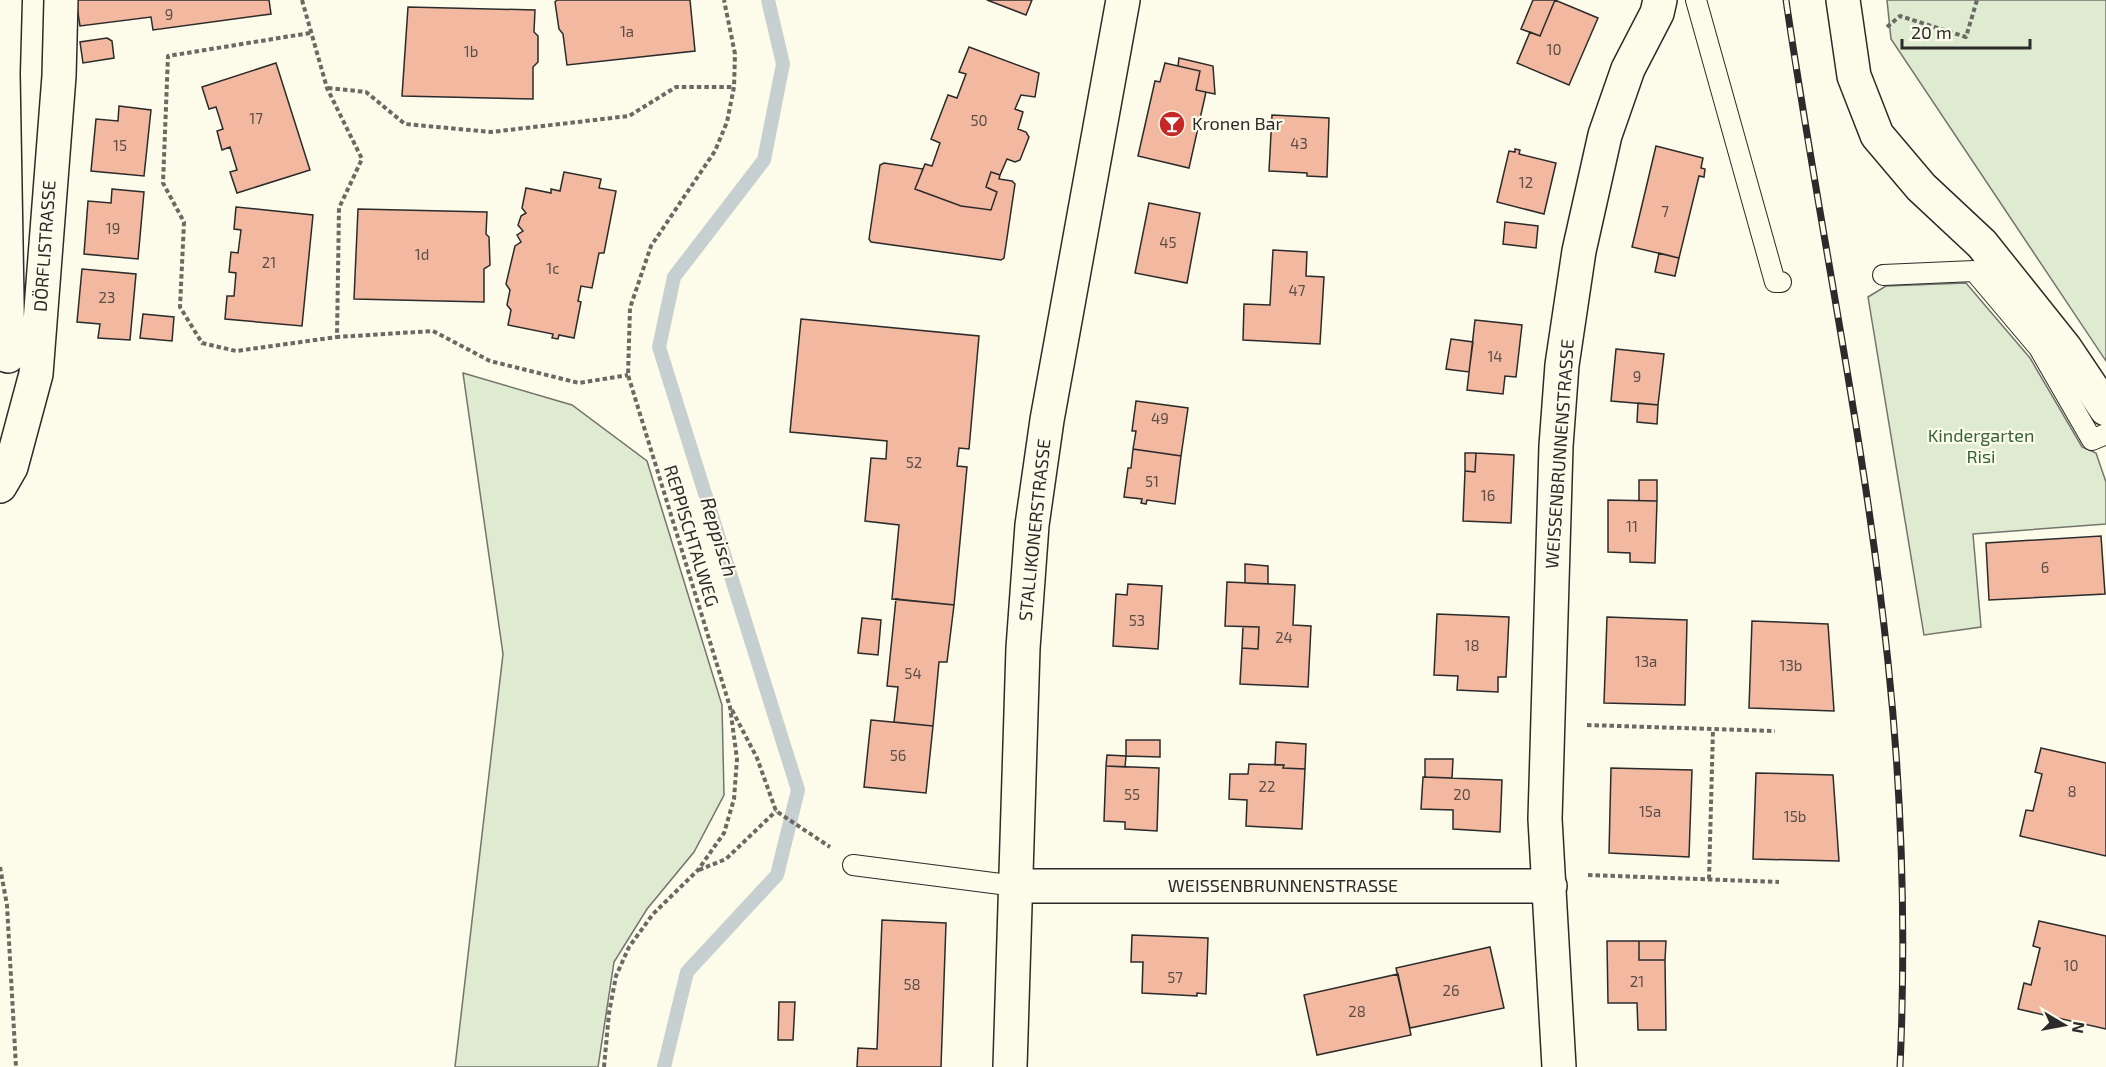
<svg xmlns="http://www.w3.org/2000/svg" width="2106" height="1067" viewBox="0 0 2106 1067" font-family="'Exo 2',sans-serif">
	<rect width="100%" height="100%" fill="#fdfbea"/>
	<!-- green -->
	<path fill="#deebd1" stroke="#74746e" stroke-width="1.5" d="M 1887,0 L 2106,0 L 2106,361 L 1891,39 Z
		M 1966,283 L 2030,358 L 2082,447 L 2096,453 L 2106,482 L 2106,524 L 1973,534 L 1981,627 L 1924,635 L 1868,297 L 1886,286 Z
		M 463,373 L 572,405 L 647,461 L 722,705 L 724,795 L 694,852 L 647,909 L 614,962 L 598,1067 L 455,1067 L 503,654 Z"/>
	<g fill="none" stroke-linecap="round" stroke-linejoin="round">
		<!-- stream -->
		<path stroke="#c7d0d0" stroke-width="14" d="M 664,1067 L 687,972 L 777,875 L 798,790 L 659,347 L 674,277 L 764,160 L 783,64 L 768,0"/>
	</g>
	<!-- building -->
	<path fill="#f2b8a0" stroke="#2b2b2b" stroke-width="1.5" d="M 76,0 L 269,0 L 271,14 L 153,30 L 151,17 L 80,26 Z
		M 557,0 L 690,0 L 695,51 L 567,65 L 563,34 L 559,29 L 555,2 Z
		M 987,0 L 1032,0 L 1026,15 Z
		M 1533,0 L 1555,0 L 1540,36 L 1521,29 Z
		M 1555,0 L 1598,18 L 1569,85 L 1517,63 L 1530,32 L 1540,36 Z
		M 408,7 L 535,10 L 534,32 L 538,36 L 538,62 L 533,67 L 533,99 L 402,96 Z
		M 107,38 L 112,41 L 114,58 L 83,63 L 80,42 Z
		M 969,47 L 1039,73 L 1035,97 L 1021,95 L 1015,109 L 1023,112 L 1018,129 L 1026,132 L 1029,137 L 1020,160 L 1015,162 L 1007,159 L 1000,175 L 991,172 L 986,187 L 997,192 L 991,210 L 961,206 L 915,189 L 925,164 L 932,166 L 940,143 L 931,139 L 948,95 L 957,98 L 966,74 L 959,72 Z
		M 1179,58 L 1213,66 L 1215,94 L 1196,90 L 1200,71 L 1178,66 Z
		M 276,63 L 310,170 L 237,193 L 230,172 L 237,170 L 230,147 L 222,150 L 217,131 L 223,129 L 216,107 L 209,109 L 202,87 Z
		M 1165,63 L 1200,71 L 1196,90 L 1206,92 L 1189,168 L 1138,156 L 1155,81 L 1160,82 Z
		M 119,106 L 151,110 L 144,176 L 91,171 L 96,119 L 118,121 Z
		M 1272,115 L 1329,118 L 1327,177 L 1307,176 L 1307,173 L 1269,171 Z
		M 1656,146 L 1703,158 L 1701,168 L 1705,169 L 1704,177 L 1699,176 L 1679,258 L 1632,247 Z
		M 1515,149 L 1520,150 L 1519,154 L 1556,163 L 1544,214 L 1497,202 L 1509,151 L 1515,152 Z
		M 884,163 L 923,169 L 915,189 L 961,206 L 991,210 L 997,192 L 986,187 L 991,172 L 1000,175 L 999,179 L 1012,181 L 1015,184 L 1004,258 L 1001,260 L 871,242 L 869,239 L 880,165 Z
		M 564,172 L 601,179 L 599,188 L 616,191 L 604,253 L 599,253 L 592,288 L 581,286 L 578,301 L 581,302 L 574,338 L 559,335 L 558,339 L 552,338 L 553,334 L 508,325 L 511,310 L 507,305 L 510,290 L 506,284 L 515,246 L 521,242 L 517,235 L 523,231 L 518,225 L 521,216 L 526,213 L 522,208 L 526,188 L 551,193 L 551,189 L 560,191 Z
		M 112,189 L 144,192 L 138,259 L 84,254 L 88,201 L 111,203 Z
		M 1149,203 L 1200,213 L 1187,283 L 1135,273 Z
		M 236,207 L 313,215 L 302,326 L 225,319 L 227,296 L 234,296 L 236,273 L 229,272 L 231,252 L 238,253 L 241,230 L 234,229 Z
		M 358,209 L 487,212 L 486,234 L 489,237 L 490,265 L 484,269 L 484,302 L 354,299 Z
		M 1505,222 L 1538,226 L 1536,248 L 1503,244 Z
		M 1273,250 L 1307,252 L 1306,276 L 1324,277 L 1320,344 L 1243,340 L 1244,304 L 1270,305 Z
		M 1659,253 L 1679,258 L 1675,276 L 1655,272 Z
		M 82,269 L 136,274 L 130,340 L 98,338 L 100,324 L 77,322 Z
		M 143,314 L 174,317 L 172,341 L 140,338 Z
		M 801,319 L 979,336 L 969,449 L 959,448 L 957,466 L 967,467 L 954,605 L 892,599 L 899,525 L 865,521 L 871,458 L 886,459 L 887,441 L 790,432 Z
		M 1475,320 L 1522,325 L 1516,377 L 1505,376 L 1503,394 L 1467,390 Z
		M 1451,339 L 1473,342 L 1469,372 L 1446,369 Z
		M 1616,349 L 1664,354 L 1658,405 L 1611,401 Z
		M 1136,401 L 1188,408 L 1181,456 L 1133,449 L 1136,431 L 1132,431 Z
		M 1638,403 L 1658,405 L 1657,424 L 1637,422 Z
		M 1133,449 L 1181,456 L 1175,504 L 1147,500 L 1146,504 L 1141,503 L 1142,499 L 1124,497 L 1128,468 L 1131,468 Z
		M 1465,453 L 1476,453 L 1475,472 L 1465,471 Z
		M 1476,453 L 1514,455 L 1511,523 L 1463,521 L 1465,471 L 1475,472 Z
		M 1639,480 L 1657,480 L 1657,501 L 1639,501 Z
		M 1608,500 L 1657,501 L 1655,563 L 1630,562 L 1630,553 L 1608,552 Z
		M 2101,536 L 2105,594 L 1989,600 L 1986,543 Z
		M 1245,564 L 1268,566 L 1268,584 L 1245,583 Z
		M 1227,582 L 1295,585 L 1293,625 L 1311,626 L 1308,687 L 1240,684 L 1242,648 L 1258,649 L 1259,627 L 1225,626 Z
		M 1128,584 L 1162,586 L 1158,649 L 1113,646 L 1116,594 L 1127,595 Z
		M 896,599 L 954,605 L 947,662 L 939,662 L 933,726 L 894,722 L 898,687 L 887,686 Z
		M 1437,614 L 1509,617 L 1506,677 L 1498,677 L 1498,692 L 1457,690 L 1458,676 L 1434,675 Z
		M 1607,617 L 1687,620 L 1685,705 L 1604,703 Z
		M 862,618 L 881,620 L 878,655 L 858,653 Z
		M 1752,621 L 1828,624 L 1834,711 L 1749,708 Z
		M 1243,627 L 1259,627 L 1258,649 L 1242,648 Z
		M 871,720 L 933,726 L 926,793 L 864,787 Z
		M 1126,740 L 1160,740 L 1160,757 L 1126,756 Z
		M 1276,742 L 1306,744 L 1305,769 L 1283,768 L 1284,765 L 1275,765 Z
		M 2041,748 L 2106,763 L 2106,856 L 2020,836 L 2026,810 L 2033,811 L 2042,774 L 2035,772 Z
		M 1107,755 L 1126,756 L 1125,767 L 1106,766 Z
		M 1425,759 L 1453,759 L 1452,778 L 1425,777 Z
		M 1249,764 L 1284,765 L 1283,768 L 1305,769 L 1302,829 L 1246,826 L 1247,800 L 1229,799 L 1230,774 L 1248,774 Z
		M 1106,766 L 1159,768 L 1157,831 L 1125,829 L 1125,822 L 1104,821 Z
		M 1611,768 L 1692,770 L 1689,857 L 1609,853 Z
		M 1756,773 L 1833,775 L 1839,861 L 1753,859 Z
		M 1423,777 L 1502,780 L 1500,832 L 1453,829 L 1453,810 L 1421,809 Z
		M 882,920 L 946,923 L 941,1067 L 857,1067 L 858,1048 L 877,1049 Z
		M 2039,921 L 2106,936 L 2106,1029 L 2018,1009 L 2024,983 L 2031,985 L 2040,948 L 2033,946 Z
		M 1132,935 L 1208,938 L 1206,994 L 1197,993 L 1197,996 L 1142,993 L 1143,962 L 1131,962 Z
		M 1607,941 L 1639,941 L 1639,960 L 1665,960 L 1666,1030 L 1638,1030 L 1637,1003 L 1608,1003 Z
		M 1639,941 L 1666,941 L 1665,960 L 1639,960 Z
		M 1490,947 L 1504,1008 L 1410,1028 L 1396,968 Z
		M 1398,974 L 1411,1035 L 1317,1055 L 1304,995 Z
		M 779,1002 L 795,1002 L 793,1040 L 778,1040 Z"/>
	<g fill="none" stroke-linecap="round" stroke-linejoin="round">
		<defs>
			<path id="service" d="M 1696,0 L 1775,282 L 1781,282
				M 1883,275 L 1974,271 L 2039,348 L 2092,440 L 2106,434
				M 853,865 L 1016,886"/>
			<path id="minor" d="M 5,0 L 3,73 L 8,356
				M 1843,0 L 1854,76 L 1877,135 L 1921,187 L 1982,244 L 2065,348 L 2106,409
				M 0,486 L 11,467 L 36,374 L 59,76 L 61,0
				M 1016,886 L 1550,886
				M 1559,1067 L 1545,819 L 1556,446 L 1562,365 L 1579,251 L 1605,135 L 1628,69 L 1657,13 L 1660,0"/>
			<path id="tertiary" d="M 1010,1067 L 1023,648 L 1032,525 L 1047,420 L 1123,0"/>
		</defs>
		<!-- service casing -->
		<use href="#service" stroke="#2b2b2b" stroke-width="22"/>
		<!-- minor casing -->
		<use href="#minor" stroke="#2b2b2b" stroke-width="36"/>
		<!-- tertiary casing -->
		<use href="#tertiary" stroke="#2b2b2b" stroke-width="36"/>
		<!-- path -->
		<path stroke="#6a6964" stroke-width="4" stroke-dasharray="4.5 3" stroke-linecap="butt" d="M 302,0 L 327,88 L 362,159 L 339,208 L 337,337 L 433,331 L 490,361 L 579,383 L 628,375
			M 1887,27 L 1900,16 L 1966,37 L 1977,0
			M 310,33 L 168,56 L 163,183 L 184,222 L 180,307 L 202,343 L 236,351 L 337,337
			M 328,88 L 366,92 L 405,124 L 491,132 L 629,116 L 676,87 L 734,87
			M 732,710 L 757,758 L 776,811 L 830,847
			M 1587,725 L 1775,731
			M 0,867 L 7,905 L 16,1067
			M 699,870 L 726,859 L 776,811
			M 1588,875 L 1779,882
			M 1709,879 L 1713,729
			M 604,1067 L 609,1013 L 616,976 L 629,947 L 653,914 L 698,870 L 724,833 L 734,799 L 737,759 L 730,707 L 628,375 L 630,308 L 651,246 L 715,151 L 727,122 L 734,87 L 735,54 L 724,0"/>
		<!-- service -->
		<use href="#service" stroke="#fdfbea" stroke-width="20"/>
		<!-- minor -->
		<use href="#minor" stroke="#fdfbea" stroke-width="33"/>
		<!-- tertiary -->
		<use href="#tertiary" stroke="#fdfbea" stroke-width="33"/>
		<defs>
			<path id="rail" d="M 1786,0 C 1818,221 1865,440 1888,662 C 1902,795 1906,934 1900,1067"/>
		</defs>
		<!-- rail casing -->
		<use href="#rail" stroke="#2b2b2b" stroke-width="7"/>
		<!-- rail -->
		<use href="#rail" stroke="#fdfbea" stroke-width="4.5" stroke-dasharray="14" stroke-linecap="butt"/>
	</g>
	<!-- icons -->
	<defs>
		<symbol id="bar-disc" viewBox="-11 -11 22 22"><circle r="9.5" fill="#c62828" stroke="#fdfbea"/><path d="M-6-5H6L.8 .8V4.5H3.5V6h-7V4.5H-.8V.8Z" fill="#fff"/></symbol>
	</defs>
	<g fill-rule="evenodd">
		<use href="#bar-disc" x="1157" y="109" width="30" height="30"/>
	</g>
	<g text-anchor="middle" stroke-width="4.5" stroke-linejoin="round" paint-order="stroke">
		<!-- number labels -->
		<g font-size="15" fill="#5d4e48">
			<text x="169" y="20">9</text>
			<text x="627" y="37">1a</text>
			<text x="1554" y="55">10</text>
			<text x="471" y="57">1b</text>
			<text x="256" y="124">17</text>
			<text x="979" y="126">50</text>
			<text x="1299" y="149">43</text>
			<text x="120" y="151">15</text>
			<text x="1526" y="188">12</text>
			<text x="1665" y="217">7</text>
			<text x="113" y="234">19</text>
			<text x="1168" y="248">45</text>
			<text x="422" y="260">1d</text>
			<text x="269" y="268">21</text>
			<text x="553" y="274">1c</text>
			<text x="1297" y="296">47</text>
			<text x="107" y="303">23</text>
			<text x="1495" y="362">14</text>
			<text x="1637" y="382">9</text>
			<text x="1160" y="424">49</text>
			<text x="914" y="468">52</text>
			<text x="1152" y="487">51</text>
			<text x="1488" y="501">16</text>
			<text x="1632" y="532">11</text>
			<text x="2045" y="573">6</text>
			<text x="1137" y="626">53</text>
			<text x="1284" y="643">24</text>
			<text x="1472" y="651">18</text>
			<text x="1646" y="667">13a</text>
			<text x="1791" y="671">13b</text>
			<text x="913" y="679">54</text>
			<text x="898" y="761">56</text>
			<text x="1267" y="792">22</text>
			<text x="2072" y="797">8</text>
			<text x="1132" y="800">55</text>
			<text x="1462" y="800">20</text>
			<text x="1650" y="817">15a</text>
			<text x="1795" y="822">15b</text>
			<text x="2071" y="971">10</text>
			<text x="1175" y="983">57</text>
			<text x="1637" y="987">21</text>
			<text x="912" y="990">58</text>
			<text x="1451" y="996">26</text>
			<text x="1357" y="1017">28</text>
		</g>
		<!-- poi labels -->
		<g font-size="18" fill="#2b2b2b" stroke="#fdfbea" text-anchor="start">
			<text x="1192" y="130">Kronen Bar</text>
		</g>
		<!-- street labels -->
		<g font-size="18" fill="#2b2b2b" stroke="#fdfbea">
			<text transform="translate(45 246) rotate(-86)" y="6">DÖRFLISTRASSE</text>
			<text transform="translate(1560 454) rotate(-86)" y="6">WEISSENBRUNNENSTRASSE</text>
			<text transform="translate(1035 530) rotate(-84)" y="6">STALLIKONERSTRASSE</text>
			<text transform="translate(691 536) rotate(73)" y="6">REPPISCHTALWEG</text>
			<text x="1283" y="892">WEISSENBRUNNENSTRASSE</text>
		</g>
		<!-- park labels -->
		<g font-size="18" fill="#34623c" stroke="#fdfbea">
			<text x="1981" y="442">Kindergarten<tspan x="1981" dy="21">Risi</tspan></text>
		</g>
		<!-- water labels -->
		<g font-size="20" font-style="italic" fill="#2b2b2b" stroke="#fdfbea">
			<text transform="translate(719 537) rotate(73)" y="7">Reppisch</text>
		</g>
	</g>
	<!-- north arrow -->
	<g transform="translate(2064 1025) rotate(100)" stroke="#fdfbea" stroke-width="4.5" paint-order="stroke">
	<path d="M0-4.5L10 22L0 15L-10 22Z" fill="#2b2b2b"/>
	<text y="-9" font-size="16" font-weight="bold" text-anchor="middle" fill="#2b2b2b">N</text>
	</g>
	<!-- scale -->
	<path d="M1902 39v9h128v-9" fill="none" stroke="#2b2b2b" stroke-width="3"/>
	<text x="1911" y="39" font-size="18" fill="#2b2b2b" stroke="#fdfbea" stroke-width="4.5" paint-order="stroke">20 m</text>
</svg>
